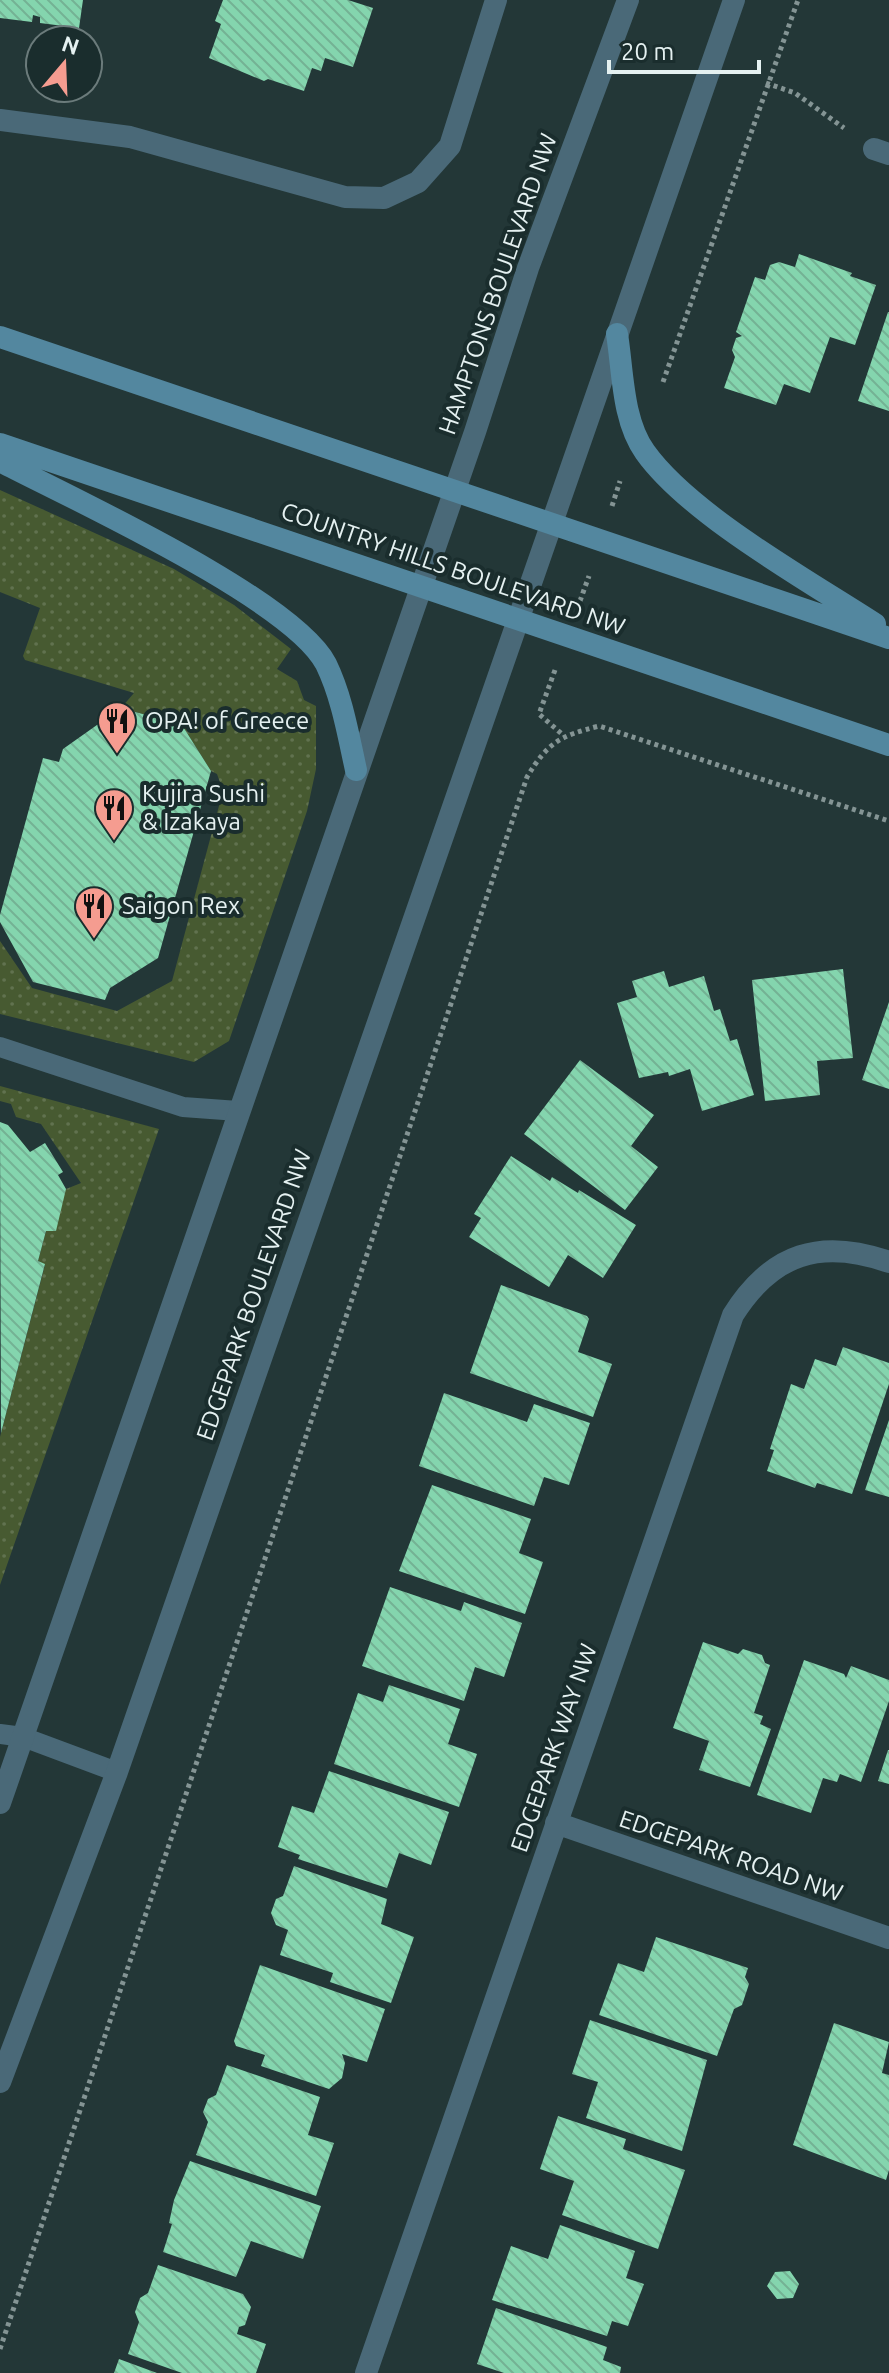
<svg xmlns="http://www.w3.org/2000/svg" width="889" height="2373" viewBox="0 0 889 2373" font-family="Ubuntu,sans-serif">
	<defs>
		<pattern id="grass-dots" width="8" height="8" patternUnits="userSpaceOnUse" patternTransform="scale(2)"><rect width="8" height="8" fill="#475a31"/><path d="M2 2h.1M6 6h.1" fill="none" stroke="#61724f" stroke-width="1.8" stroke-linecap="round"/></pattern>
		<pattern id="building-back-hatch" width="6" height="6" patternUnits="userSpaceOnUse" patternTransform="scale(2)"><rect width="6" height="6" fill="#84d5ae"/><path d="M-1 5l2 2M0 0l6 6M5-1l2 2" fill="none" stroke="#74b294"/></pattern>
	</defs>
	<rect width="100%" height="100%" fill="#233737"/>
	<!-- grass -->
	<path fill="url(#grass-dots)" d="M 0,490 L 174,569 L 234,605 L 291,649 L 277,669 L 297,681 L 304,700 L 316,706 L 316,769 L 307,811 L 229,1041 L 194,1062 L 0,1014 L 0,941 L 32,988 L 117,1011 L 172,981 L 223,791 L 217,774 L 211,771 L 182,725 L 121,708 L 134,693 L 25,660 L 23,656 L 40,608 L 0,592 Z
		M 0,1086 L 159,1129 L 0,1585 L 0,1437 L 45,1265 L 38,1261 L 46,1231 L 66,1189 L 81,1183 L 41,1124 L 16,1117 L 11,1104 L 0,1101 Z"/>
	<!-- building -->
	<path fill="url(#building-back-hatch)" d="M 0,0 L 83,0 L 79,28 L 40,23 L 40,17 L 33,15 L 32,22 L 0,18 Z
		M 223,0 L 348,0 L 373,8 L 353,67 L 325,58 L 321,71 L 312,68 L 304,91 L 268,79 L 264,81 L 209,58 L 221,24 L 215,21 Z
		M 799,254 L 852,273 L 850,276 L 876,285 L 855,345 L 830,337 L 810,393 L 784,384 L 776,405 L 724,388 L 735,357 L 732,350 L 736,338 L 742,336 L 736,332 L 755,277 L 765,280 L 770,265 L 779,262 L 795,267 Z
		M 888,312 L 889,312 L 889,411 L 858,401 Z
		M 121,708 L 182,725 L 211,771 L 158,958 L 110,988 L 105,1000 L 33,982 L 0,922 L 0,915 L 43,758 L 59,762 L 63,749 Z
		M 843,969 L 853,1058 L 817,1061 L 820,1095 L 765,1101 L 752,980 Z
		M 664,971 L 669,987 L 704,976 L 714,1011 L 720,1009 L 730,1041 L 737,1039 L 754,1095 L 702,1111 L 690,1069 L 669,1076 L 668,1072 L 639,1078 L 617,1003 L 637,997 L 632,981 Z
		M 889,1002 L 889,1089 L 862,1080 Z
		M 580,1060 L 654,1115 L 631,1146 L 658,1167 L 625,1210 L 524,1134 Z
		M 0,1122 L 8,1125 L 30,1152 L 45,1143 L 63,1172 L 58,1175 L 66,1189 L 56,1231 L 46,1231 L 38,1261 L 45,1264 L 1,1433 Z
		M 511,1156 L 550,1181 L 552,1177 L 578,1193 L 579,1190 L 636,1225 L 603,1278 L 568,1255 L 549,1287 L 469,1237 L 481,1218 L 474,1214 Z
		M 501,1285 L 587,1316 L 589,1319 L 578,1352 L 612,1364 L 593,1417 L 470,1373 Z
		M 843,1347 L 889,1363 L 889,1384 L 852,1494 L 817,1483 L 815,1488 L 767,1471 L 774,1450 L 770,1449 L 791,1384 L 804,1389 L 815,1359 L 836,1366 Z
		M 444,1393 L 527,1422 L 534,1404 L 590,1423 L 569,1485 L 544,1477 L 534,1506 L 419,1466 Z
		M 889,1420 L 889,1497 L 865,1490 Z
		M 432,1485 L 531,1519 L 519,1553 L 543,1562 L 525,1614 L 399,1571 Z
		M 390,1587 L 461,1611 L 464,1602 L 522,1623 L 504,1677 L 475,1667 L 464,1701 L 362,1666 Z
		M 703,1642 L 738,1654 L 743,1649 L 762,1655 L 765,1663 L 770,1665 L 754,1713 L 763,1716 L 760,1724 L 771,1729 L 750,1787 L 699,1770 L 709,1741 L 673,1728 Z
		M 804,1660 L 844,1674 L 846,1678 L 851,1666 L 889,1680 L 889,1701 L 861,1782 L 840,1774 L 837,1782 L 823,1778 L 811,1813 L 757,1795 Z
		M 389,1685 L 460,1709 L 448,1744 L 477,1754 L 459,1807 L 334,1764 L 358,1693 L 383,1702 Z
		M 888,1750 L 889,1750 L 889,1784 L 878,1781 Z
		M 329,1771 L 449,1812 L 431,1865 L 399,1853 L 387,1888 L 298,1859 L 300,1855 L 278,1847 L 292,1806 L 314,1813 Z
		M 294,1866 L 387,1899 L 381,1924 L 414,1937 L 391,2003 L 330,1982 L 333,1973 L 280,1955 L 288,1930 L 276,1925 L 271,1913 L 276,1899 L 283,1896 Z
		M 656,1937 L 748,1968 L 745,1977 L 749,1984 L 742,2005 L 734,2009 L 717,2056 L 599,2015 L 618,1963 L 644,1972 Z
		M 260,1965 L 385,2009 L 367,2062 L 342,2054 L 345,2063 L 342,2078 L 329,2089 L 261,2066 L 265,2055 L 236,2046 L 234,2041 Z
		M 590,2020 L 707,2060 L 682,2151 L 586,2118 L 598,2082 L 572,2074 Z
		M 834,2023 L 889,2042 L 882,2073 L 889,2075 L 889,2170 L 886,2180 L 793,2145 Z
		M 227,2065 L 320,2097 L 308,2135 L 334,2143 L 316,2196 L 196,2155 L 208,2122 L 203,2112 L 208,2099 L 216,2095 Z
		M 558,2116 L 626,2139 L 623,2149 L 685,2170 L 658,2249 L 562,2215 L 574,2181 L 540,2169 Z
		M 190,2161 L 321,2206 L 303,2259 L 251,2241 L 236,2277 L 163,2252 L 172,2224 L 169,2223 L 174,2200 Z
		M 560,2225 L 635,2251 L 626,2278 L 644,2284 L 628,2326 L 612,2321 L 607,2336 L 492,2300 L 511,2246 L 548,2259 Z
		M 158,2265 L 243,2294 L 251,2307 L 245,2325 L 239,2327 L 237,2334 L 266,2344 L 256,2373 L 182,2373 L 128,2354 L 139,2322 L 135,2312 L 140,2298 L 148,2293 Z
		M 790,2271 L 799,2284 L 793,2298 L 777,2299 L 767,2286 L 775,2272 Z
		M 496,2308 L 607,2347 L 603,2360 L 621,2367 L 620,2373 L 504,2373 L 477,2364 Z
		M 119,2359 L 157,2373 L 114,2373 Z"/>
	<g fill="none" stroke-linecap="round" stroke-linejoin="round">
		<!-- path -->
		<path stroke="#849494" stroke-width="5" stroke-dasharray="4 4" stroke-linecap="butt" d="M 766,83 L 795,93 L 844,128
			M 663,382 L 798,0
			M 612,506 L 620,481
			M 580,601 L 589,576
			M 555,670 L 539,714 L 563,735
			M 0,2349 L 527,777 C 548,742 560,736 599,726 L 889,821"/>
		<!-- service -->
		<path stroke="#4a6978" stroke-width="20" d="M 0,1047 L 183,1107 L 238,1111
			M 0,1734 L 23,1737 L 117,1772"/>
		<!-- minor -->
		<path stroke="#4a6978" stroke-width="22" d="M 0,120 L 130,137 L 345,197 L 384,198 L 418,182 L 450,146 L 496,0
			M 874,149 L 889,154
			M 556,1823 L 889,1938
			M 366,2373 L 733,1315 C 772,1253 821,1238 889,1262"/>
		<!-- tertiary -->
		<path stroke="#4a6978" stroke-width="22" d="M 0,1803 L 475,432 L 528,268 L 628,0
			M 0,2082 L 117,1772 L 734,0"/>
		<!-- secondary -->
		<path stroke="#53879f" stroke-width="22" d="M 617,334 C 623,371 622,420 645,452 C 690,515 809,581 875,624
			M 0,337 L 889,638
			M 0,444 L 889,745
			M 0,461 C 71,498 292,599 326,664 C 342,697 348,734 356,770"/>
	</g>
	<!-- icons -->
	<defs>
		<symbol id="restaurant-pin" viewBox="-11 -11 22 30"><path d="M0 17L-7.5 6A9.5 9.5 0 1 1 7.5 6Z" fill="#f59c90" stroke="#1a2d2d"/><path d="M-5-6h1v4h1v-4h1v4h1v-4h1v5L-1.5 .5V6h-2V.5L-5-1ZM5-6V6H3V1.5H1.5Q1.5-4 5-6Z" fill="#111"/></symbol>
	</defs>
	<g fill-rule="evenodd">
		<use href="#restaurant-pin" x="95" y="699" width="44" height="60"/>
		<use href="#restaurant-pin" x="92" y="786" width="44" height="60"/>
		<use href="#restaurant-pin" x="72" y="884" width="44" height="60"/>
	</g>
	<g text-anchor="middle" stroke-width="8" stroke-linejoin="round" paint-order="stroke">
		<!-- street labels -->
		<g font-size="24" fill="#e5f1f1" stroke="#1a2d2d">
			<text transform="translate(498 284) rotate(-71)" y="8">HAMPTONS BOULEVARD NW</text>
			<text transform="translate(453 569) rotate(19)" y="8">COUNTRY HILLS BOULEVARD NW</text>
			<text transform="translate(254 1295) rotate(-71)" y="8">EDGEPARK BOULEVARD NW</text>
			<text transform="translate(554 1748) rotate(-71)" y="8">EDGEPARK WAY NW</text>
			<text transform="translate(731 1856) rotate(19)" y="8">EDGEPARK ROAD NW</text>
		</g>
		<!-- poi labels -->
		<g font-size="24" fill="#e5f1f1" stroke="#1a2d2d" text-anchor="start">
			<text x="145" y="729">OPA! of Greece</text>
			<text x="142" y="802">Kujira Sushi<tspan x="142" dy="28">&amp; Izakaya</tspan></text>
			<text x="122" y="914">Saigon Rex</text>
		</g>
	</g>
	<!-- north arrow -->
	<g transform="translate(64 64) rotate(19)"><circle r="38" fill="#1a2d2d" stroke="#6b7b7b" stroke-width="2"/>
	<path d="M0-6L14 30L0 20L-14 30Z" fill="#f59c90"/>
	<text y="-12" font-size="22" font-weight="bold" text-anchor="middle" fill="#e5f1f1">N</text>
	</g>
	<!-- scale -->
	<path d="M609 60v12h150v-12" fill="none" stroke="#e5f1f1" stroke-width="4"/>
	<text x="621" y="60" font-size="24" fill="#e5f1f1" stroke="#1a2d2d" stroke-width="6" paint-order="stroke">20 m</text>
</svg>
